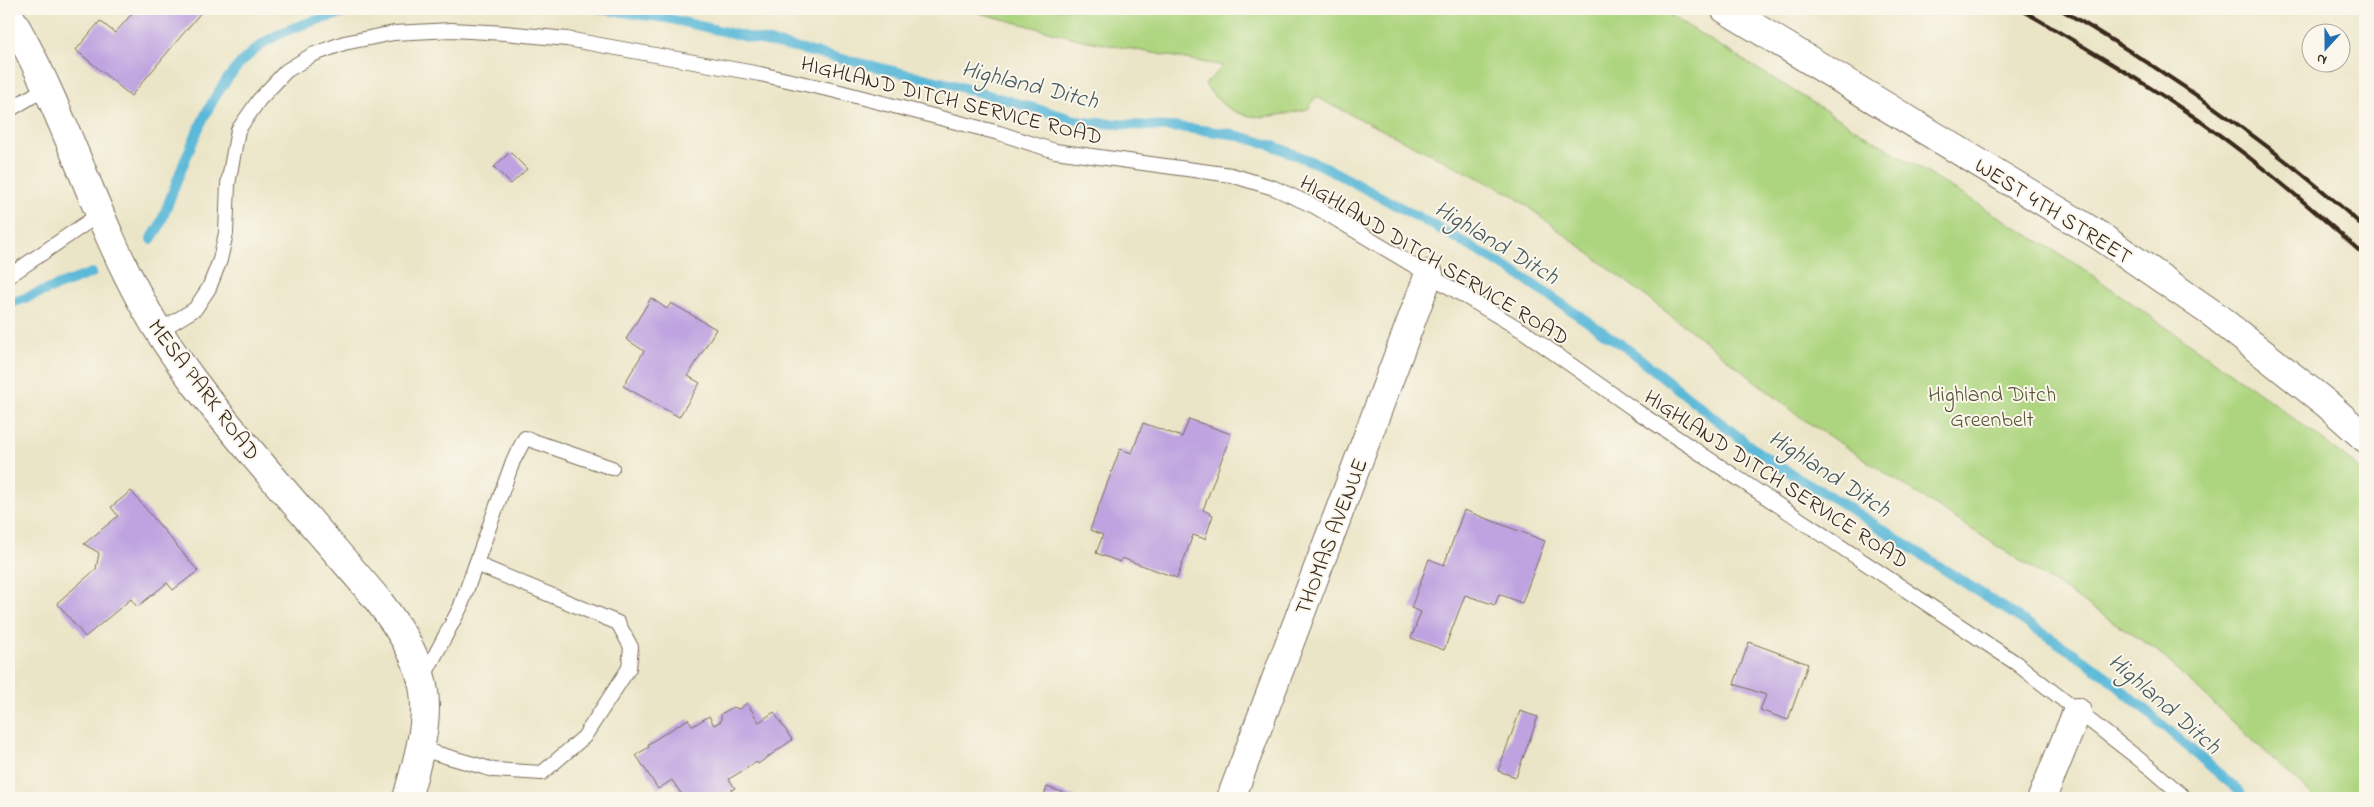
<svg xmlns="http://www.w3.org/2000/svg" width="2374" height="807" viewBox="0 0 2374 807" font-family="'Indie Flower',sans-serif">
	<rect width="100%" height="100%" fill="#fbf7ec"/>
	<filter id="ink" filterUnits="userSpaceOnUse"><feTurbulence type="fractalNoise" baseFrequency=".02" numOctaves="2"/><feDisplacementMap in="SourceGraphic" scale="10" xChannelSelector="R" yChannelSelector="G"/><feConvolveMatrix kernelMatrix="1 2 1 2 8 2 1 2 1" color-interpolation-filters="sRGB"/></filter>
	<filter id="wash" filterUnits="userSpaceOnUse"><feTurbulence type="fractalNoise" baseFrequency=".0096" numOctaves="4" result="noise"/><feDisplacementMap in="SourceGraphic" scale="20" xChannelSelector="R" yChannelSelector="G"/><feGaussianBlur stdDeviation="1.12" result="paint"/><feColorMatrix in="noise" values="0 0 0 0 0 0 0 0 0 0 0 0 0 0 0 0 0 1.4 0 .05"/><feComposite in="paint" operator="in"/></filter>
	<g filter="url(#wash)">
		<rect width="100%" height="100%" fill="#ebe5c7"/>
		<!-- green -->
		<path fill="#add57f" stroke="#74804e" d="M 964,9 L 1660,9 L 2079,266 L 2261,394 L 2345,457 L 2365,475 L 2365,798 L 2315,798 L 2155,649 L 1803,419 L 1706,342 L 1511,194 L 1316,97 L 1308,109 C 1265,119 1233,126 1205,84 L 1223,66 L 1083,40 Z"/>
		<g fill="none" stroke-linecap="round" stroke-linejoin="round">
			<!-- stream -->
			<path stroke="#5ab8d8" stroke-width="10" d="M 600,9 L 666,18 L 950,84 L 1083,122 L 1186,128 L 1232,134 L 1271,145 L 1323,166 L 1444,231 L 1519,275 L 1625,347 L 1750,446 L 1777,465 L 1843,504 L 2075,654 L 2106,676 L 2238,790 L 2244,798
				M 151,239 L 159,227 C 184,166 207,81 264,43 C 291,24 329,17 361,9
				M 9,304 L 92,273"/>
		</g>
		<g id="blocks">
			<!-- building -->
			<path fill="#bea3e0" d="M 136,9 L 203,10 L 131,96 L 76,50 L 100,21 L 115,33 Z
				M 510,152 L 527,169 L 511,184 L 494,167 Z
				M 651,298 L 667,309 L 671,303 L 716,329 L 688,376 L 700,383 L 679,417 L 623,386 L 644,351 L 626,339 Z
				M 1189,419 L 1231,434 L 1203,510 L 1213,515 L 1205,539 L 1193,535 L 1177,578 L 1122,558 L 1120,562 L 1096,553 L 1103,535 L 1090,530 L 1120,449 L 1132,453 L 1143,423 L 1182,437 Z
				M 131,491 L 198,571 L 173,590 L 167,583 L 137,607 L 131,599 L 85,637 L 57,603 L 96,569 L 99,553 L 84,544 L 118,516 L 111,507 Z
				M 1464,510 L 1545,541 L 1522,603 L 1499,594 L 1495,605 L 1465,595 L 1444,650 L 1411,638 L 1421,612 L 1411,608 L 1429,559 L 1444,565 Z
				M 1749,642 L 1808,664 L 1788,720 L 1760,710 L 1766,695 L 1734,684 Z
				M 747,703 L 759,722 L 774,712 L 792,740 L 758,764 L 757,762 L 729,779 L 735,788 L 719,798 L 684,798 L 672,780 L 658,789 L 636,755 L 649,747 L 648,744 L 688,719 L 693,726 L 709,716 L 714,725 L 721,721 L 721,714 L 733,707 L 739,709 Z
				M 1520,711 L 1538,717 L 1516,777 L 1498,771 Z
				M 1047,787 L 1079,798 L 1043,798 Z"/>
		</g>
	</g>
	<g filter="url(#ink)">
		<use href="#blocks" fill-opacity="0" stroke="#796b59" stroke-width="1"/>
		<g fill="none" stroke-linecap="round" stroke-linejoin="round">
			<defs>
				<path id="service" d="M 9,110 L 46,88
					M 9,276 L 101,213
					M 159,331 L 195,309 L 209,288 L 220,260 L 226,233 L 228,184 L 238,130 L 259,100 L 286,71 L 312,55 L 344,43 L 394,33 L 452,30 L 505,33 L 567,39 L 760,74 L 836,91 L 999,133 L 1055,151 L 1231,175 L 1274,188 L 1314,206 L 1523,331 L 1635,410 L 2016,663 L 2153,770 L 2185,798
					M 423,678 L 460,608 L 513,461 L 525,438 L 612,468
					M 421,749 L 494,770 L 542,773 L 584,737 L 629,668 L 631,647 L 618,623 L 476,564"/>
				<path id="minor" d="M 1231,798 L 1429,274
					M 2042,798 L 2077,712"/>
				<path id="tertiary" d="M 9,15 C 64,107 92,213 144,306 C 173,359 212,406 251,452 C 293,502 335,550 377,599 C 437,676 433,708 407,798"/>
				<path id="secondary" d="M 1725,9 L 2100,236 L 2213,314 L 2327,404 L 2365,438"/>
			</defs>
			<!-- service casing -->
			<use href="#service" stroke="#796b59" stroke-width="16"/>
			<!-- minor casing -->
			<use href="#minor" stroke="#796b59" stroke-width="30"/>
			<!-- tertiary casing -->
			<use href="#tertiary" stroke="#796b59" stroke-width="30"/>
			<!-- secondary casing -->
			<use href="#secondary" stroke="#796b59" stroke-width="30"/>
			<!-- service -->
			<use href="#service" stroke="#fff" stroke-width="14"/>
			<!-- minor -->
			<use href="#minor" stroke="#fff" stroke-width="28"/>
			<!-- tertiary -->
			<use href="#tertiary" stroke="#fff" stroke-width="28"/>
			<!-- secondary -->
			<use href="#secondary" stroke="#fff" stroke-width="28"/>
			<!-- rail -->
			<path stroke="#3b2a1e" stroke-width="4" d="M 2020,9 C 2071,39 2123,69 2172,102 C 2241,147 2304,201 2365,256
				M 2060,9 C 2168,72 2272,143 2365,228"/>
		</g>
	</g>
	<g text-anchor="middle" stroke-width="4" stroke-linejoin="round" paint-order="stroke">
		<!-- street labels -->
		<g font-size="22" fill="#3b2a1e" stroke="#fbf7ec">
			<text transform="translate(952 99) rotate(14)" y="8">HIGHLAND DITCH SERVICE ROAD</text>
			<text transform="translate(2054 210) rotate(32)" y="8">WEST 4TH STREET</text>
			<text transform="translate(1435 259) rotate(31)" y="8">HIGHLAND DITCH SERVICE ROAD</text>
			<text transform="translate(205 389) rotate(53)" y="8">MESA PARK ROAD</text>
			<text transform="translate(1777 478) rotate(33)" y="8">HIGHLAND DITCH SERVICE ROAD</text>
			<text transform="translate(1330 536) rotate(-69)" y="8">THOMAS AVENUE</text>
		</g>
		<!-- park labels -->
		<g font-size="22" fill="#585536" stroke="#fbf7ec">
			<text x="1992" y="401">Highland Ditch<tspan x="1992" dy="25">Greenbelt</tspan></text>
		</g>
		<!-- water labels -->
		<g font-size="24" font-style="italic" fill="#465c5f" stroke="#fbf7ec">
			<text transform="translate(1030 84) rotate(14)" y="8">Highland Ditch</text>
			<text transform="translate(1497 242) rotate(31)" y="8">Highland Ditch</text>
			<text transform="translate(1830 473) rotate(33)" y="8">Highland Ditch</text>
			<text transform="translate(2165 703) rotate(41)" y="8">Highland Ditch</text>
		</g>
	</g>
	<!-- margin -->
	<rect width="2374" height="807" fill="none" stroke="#fbf7ec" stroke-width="30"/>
	<!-- north arrow -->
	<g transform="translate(2326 48) rotate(201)"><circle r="24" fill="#fbf7ec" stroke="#aea59a"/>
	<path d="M0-4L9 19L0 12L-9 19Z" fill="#1f6fb2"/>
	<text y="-8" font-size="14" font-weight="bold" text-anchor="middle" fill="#3b2a1e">N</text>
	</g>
</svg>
